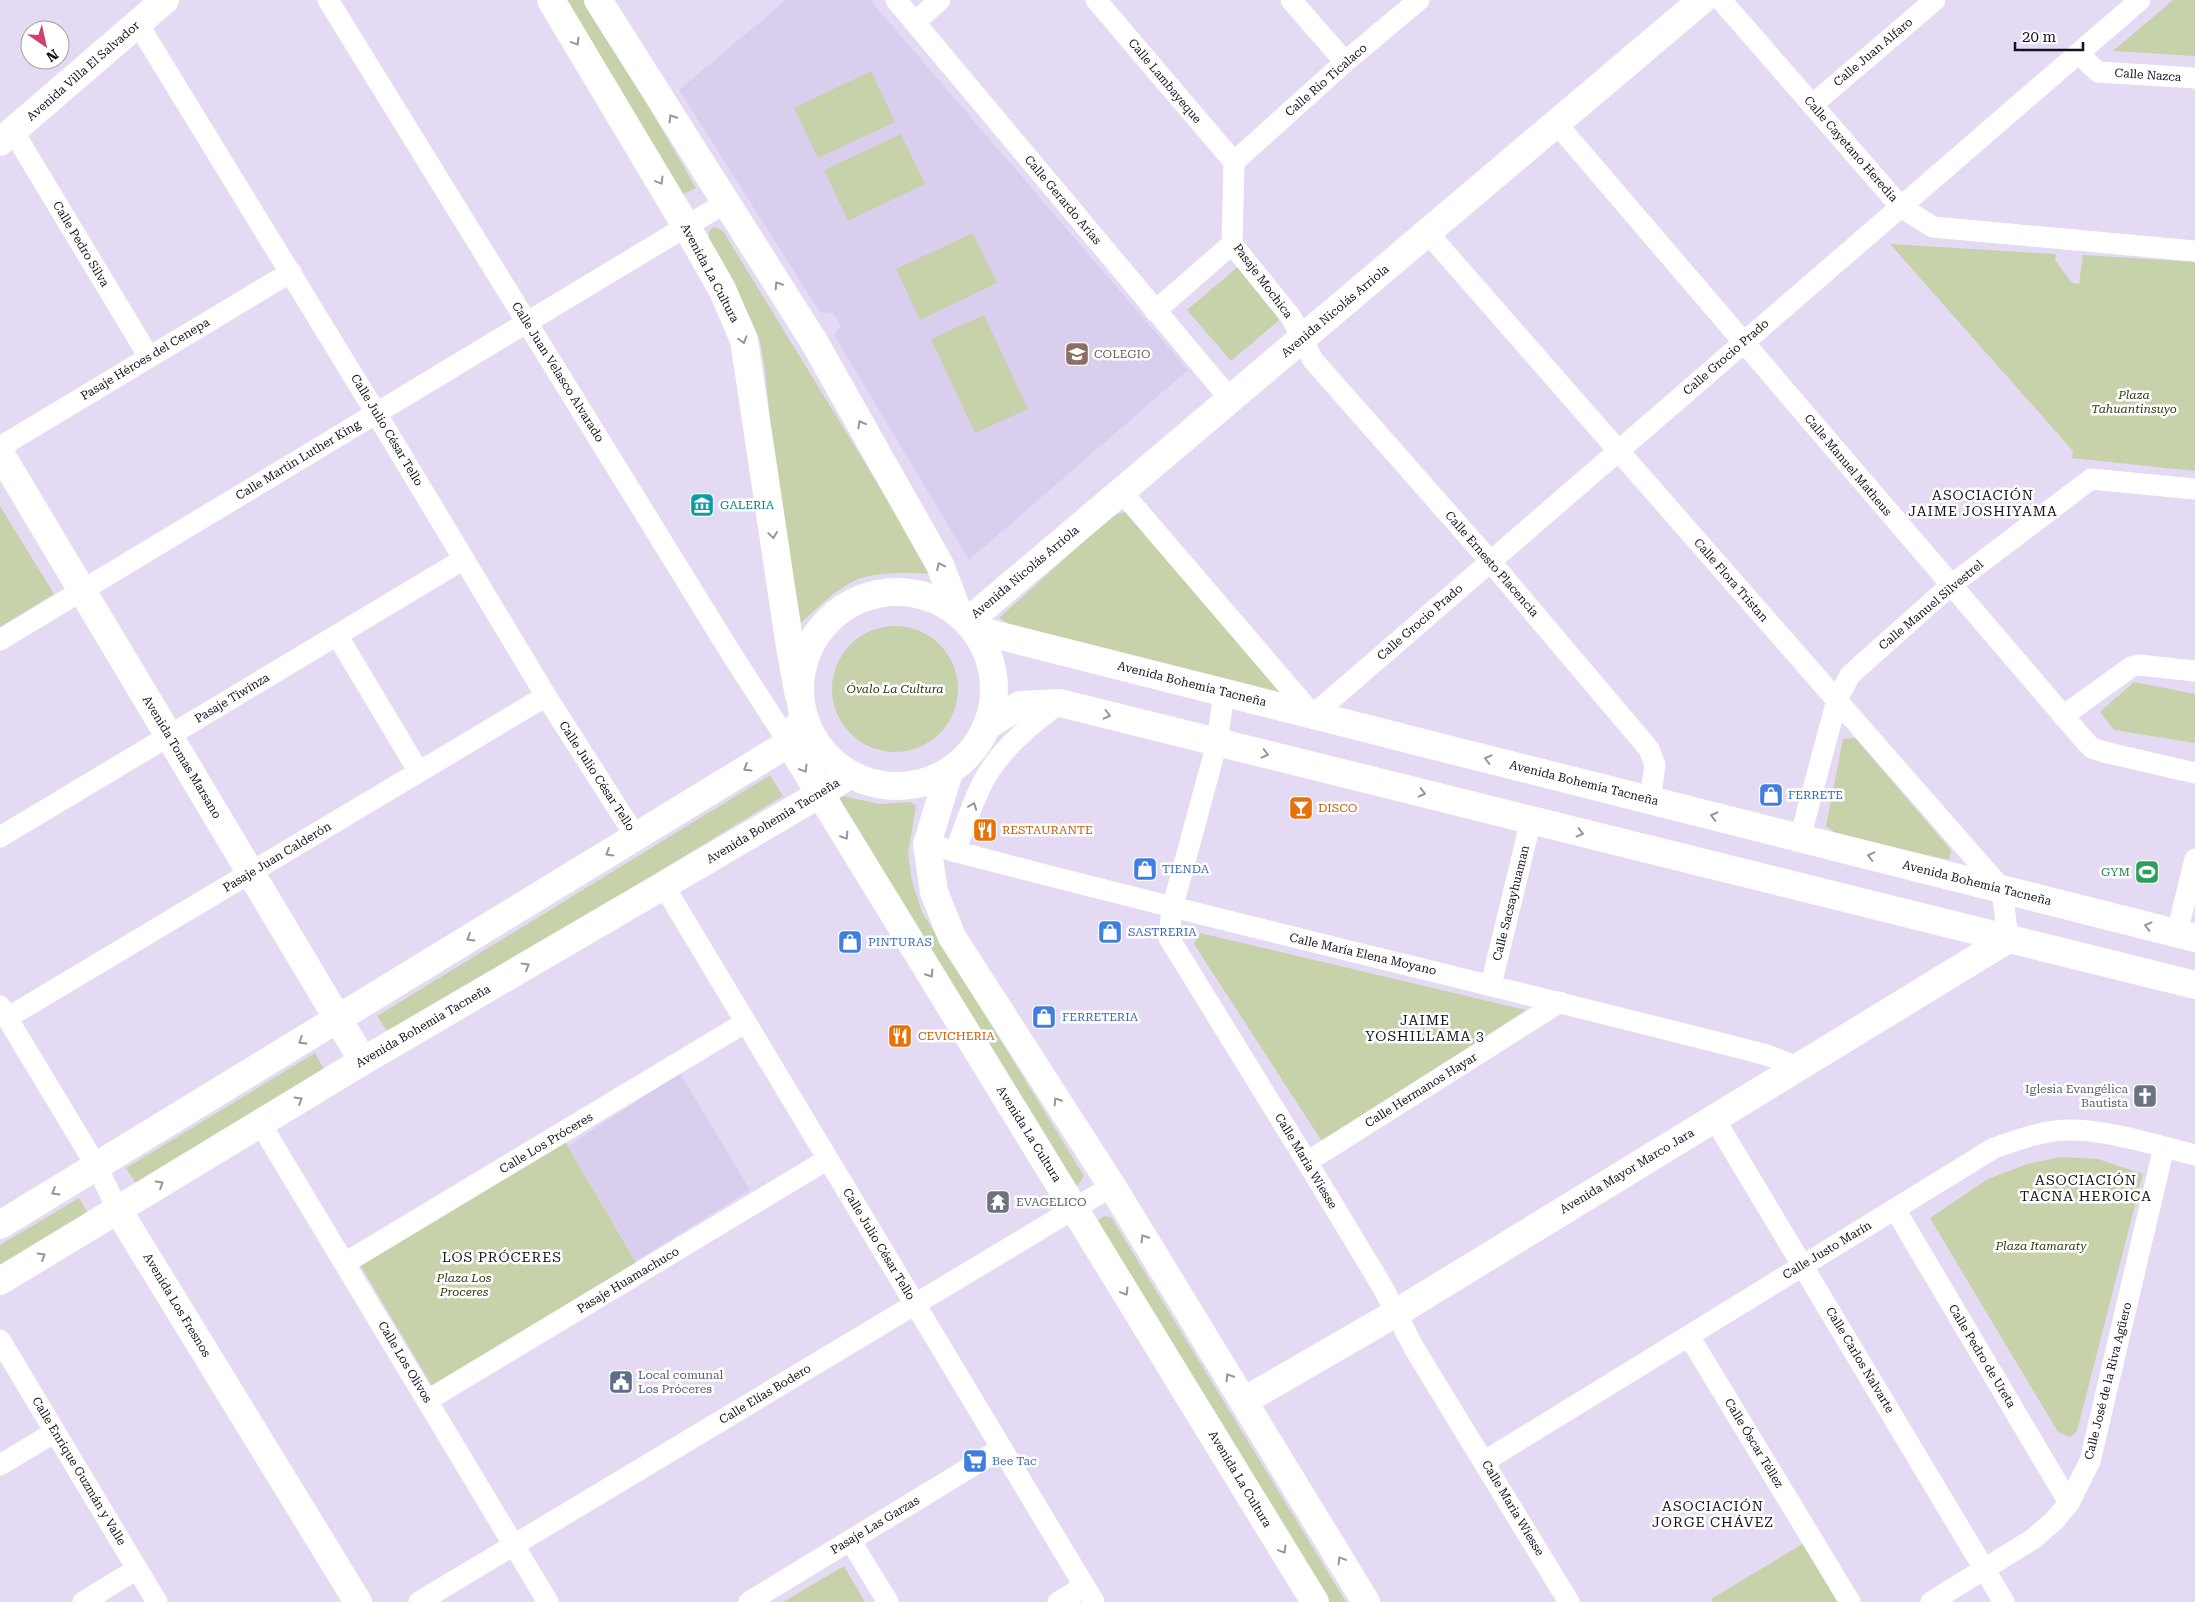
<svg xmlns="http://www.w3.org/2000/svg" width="2195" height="1602" viewBox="0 0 2195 1602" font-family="'Roboto Serif',serif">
	<rect width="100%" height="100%" fill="#e4daf4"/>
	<!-- built -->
	<path fill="#daceef" d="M 786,0 L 870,0 L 1188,370 L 969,560 L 834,335 L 841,326 L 837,319 L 832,313 L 820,312 L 679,90 Z
		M 680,1073 L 750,1190 L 636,1261 L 568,1146 Z"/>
	<!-- green -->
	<path fill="#c7d2ab" d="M 565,0 L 587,0 L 696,188 L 680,196 Z
		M 2173,0 L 2195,0 L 2195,56 L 2113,51 Z
		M 871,71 L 895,122 L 818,158 L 794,108 Z
		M 901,134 L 925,184 L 848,221 L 824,170 Z
		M 714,227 L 723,231 L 933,574 C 909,573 879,571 856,580 C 835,590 818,607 801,623 L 775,472 L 765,369 L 760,341 L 749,316 L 709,241 L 709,231 Z
		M 973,233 L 997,283 L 920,320 L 896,269 Z
		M 1890,244 L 2056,254 L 2055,260 L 2072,283 L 2079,284 L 2083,255 L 2195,262 L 2195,471 L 2072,458 L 2073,451 Z
		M 1240,265 L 1283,317 L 1231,361 L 1187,310 Z
		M 984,315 L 1028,409 L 975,433 L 931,339 Z
		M 0,506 L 54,594 L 0,627 Z
		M 1129,511 L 1287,686 L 1283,699 L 1013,627 L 999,618 L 1113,515 Z
		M832 689a63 63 0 1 1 126 0a63 63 0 1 1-126 0Z
		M 2134,682 L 2195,694 L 2195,743 L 2114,730 L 2100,712 Z
		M 1855,738 L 1951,850 L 1949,860 L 1835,833 L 1826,826 L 1843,739 Z
		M 770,775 L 783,796 L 390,1036 L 377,1016 Z
		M 838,795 L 879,804 L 911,802 L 916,806 L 908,853 L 912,881 L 922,912 L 1084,1176 L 1078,1185 L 1069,1183 L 837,803 Z
		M 1200,933 L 1526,1010 L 1323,1143 L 1194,944 Z
		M 315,1053 L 326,1073 L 138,1187 L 126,1168 Z
		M 563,1138 L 637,1264 L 434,1389 L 359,1263 Z
		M 2060,1157 L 2098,1159 L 2143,1174 L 2077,1431 L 2070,1437 L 2058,1432 L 1930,1218 L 1988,1179 L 2027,1164 Z
		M 79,1198 L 89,1215 L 0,1269 L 0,1245 Z
		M 1104,1216 L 1111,1217 L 1346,1602 L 1327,1602 L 1096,1226 L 1098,1220 Z
		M 1809,1540 L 1847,1602 L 1713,1602 L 1711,1599 Z
		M 844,1566 L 865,1602 L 783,1602 Z"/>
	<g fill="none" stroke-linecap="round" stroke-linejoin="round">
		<!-- street -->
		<path stroke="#fff" stroke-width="21" d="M 328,0 L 734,658 L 789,743
			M 896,0 L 1230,399
			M 1096,0 L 1234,162
			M 1291,0 L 1345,62
			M 1721,0 L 1901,207 L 1933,227 L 2195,251
			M 915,22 L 940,0
			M 138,24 L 376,413 L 546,696 L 636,837
			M 2078,53 L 2098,72 L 2195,78
			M 1812,105 L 1935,0
			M 1556,123 L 2085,741 L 2092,748 L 2104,752 L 2195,773
			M 13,131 L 149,357
			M 1234,162 L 1232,244 L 1291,317 L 1313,360 L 1490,561 L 1649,749 L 1655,765 L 1650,800
			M 1234,162 L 1345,62 L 1419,0
			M 1427,232 L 2002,889 L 2008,939
			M 1155,311 L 1232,244
			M 0,447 L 291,272
			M 1121,491 L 1313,715 L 2140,0
			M 337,635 L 419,772
			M 0,640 L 725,203
			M 1224,692 L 1217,743 L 1172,909 L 1169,938 L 1307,1162 L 1382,1286 L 1414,1348 L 1569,1602
			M 2063,716 L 2131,667 L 2139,665 L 2195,671
			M 0,837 L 464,559
			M 1800,838 L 1837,700 L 1850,675 L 1950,586 L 2091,479 L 2195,489
			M 927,844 C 1206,918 1487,983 1767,1055 L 1798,1067
			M 955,852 C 963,831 970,810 979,790 C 995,754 1028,726 1060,703
			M 664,886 L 1094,1602
			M 2177,933 L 2195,859
			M 1491,985 L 1531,820
			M 0,1006 L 97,1167 L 118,1210
			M 7,1018 L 546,696
			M 1714,1118 L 2004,1602
			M 260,1123 L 548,1602
			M 1307,1162 L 1560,1002
			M 1895,1209 L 2069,1503
			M 345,1263 L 746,1022
			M 1689,1336 L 1850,1602
			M 0,1340 L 157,1602
			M 428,1400 L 828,1159
			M 1485,1461 L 1994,1148 C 2018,1140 2043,1130 2069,1130 C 2111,1130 2154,1145 2195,1155
			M 0,1465 L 55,1432
			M 850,1540 L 888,1602
			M 83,1602 L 137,1569
			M 419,1602 L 1112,1186
			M 749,1602 L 1002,1448
			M 1058,1602 L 1085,1586
			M 1931,1602 L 2033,1539 L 2054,1521 L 2069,1503 L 2090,1461 L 2164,1147"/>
		<!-- secondary -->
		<path stroke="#fff" stroke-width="28" d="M 551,0 L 686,226 L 722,289 L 744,340 L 790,647 L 799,696
			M 598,0 L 813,340 L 940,565 L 958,612
			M 0,142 L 165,0
			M 0,453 L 363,1061
			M800 689a97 97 0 1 1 194 0a97 97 0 1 1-194 0Z
			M 967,622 L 1702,0
			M 973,629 L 2195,938
			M 987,726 L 1020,705 L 1060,703 L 2195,985
			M 789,743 L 1315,1602
			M 949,772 L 927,844 L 934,892 L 952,937 L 1112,1186 L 1366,1602
			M 118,1210 L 358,1602
			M 0,1225 L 789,743 L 803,717
			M 0,1281 L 363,1061 L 820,794 L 849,775
			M 1244,1401 L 1396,1313 L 2008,939"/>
	</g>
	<!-- one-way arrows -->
	<defs><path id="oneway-chevron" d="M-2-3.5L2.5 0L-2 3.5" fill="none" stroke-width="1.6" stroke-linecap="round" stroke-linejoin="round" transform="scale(1.25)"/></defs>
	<g stroke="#979599">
		<use href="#oneway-chevron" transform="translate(576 42) rotate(59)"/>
		<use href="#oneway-chevron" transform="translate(672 118) rotate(-122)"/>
		<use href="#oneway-chevron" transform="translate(660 181) rotate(59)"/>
		<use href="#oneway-chevron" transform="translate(778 285) rotate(-123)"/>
		<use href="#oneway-chevron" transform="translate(743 340) rotate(74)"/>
		<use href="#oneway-chevron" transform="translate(861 424) rotate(-119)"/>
		<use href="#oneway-chevron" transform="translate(773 535) rotate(82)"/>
		<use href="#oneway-chevron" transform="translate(940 566) rotate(-115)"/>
		<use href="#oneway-chevron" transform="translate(1107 715) rotate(14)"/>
		<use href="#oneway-chevron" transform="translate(1265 754) rotate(14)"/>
		<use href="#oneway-chevron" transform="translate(1488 759) rotate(-166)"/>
		<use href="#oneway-chevron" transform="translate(747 768) rotate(148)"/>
		<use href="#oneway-chevron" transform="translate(804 769) rotate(59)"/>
		<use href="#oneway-chevron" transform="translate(1422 793) rotate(14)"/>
		<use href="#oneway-chevron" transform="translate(973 806) rotate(-69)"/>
		<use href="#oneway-chevron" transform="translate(1714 816) rotate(-166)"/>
		<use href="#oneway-chevron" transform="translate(1580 833) rotate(14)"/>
		<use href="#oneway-chevron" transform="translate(845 836) rotate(58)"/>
		<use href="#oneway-chevron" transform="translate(609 853) rotate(149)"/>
		<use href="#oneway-chevron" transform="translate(1871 856) rotate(-166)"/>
		<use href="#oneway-chevron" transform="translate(2148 926) rotate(-166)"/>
		<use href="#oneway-chevron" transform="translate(470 938) rotate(149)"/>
		<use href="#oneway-chevron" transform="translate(526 966) rotate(-30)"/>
		<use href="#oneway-chevron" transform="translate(930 974) rotate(58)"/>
		<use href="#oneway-chevron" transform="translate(302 1041) rotate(148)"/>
		<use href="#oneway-chevron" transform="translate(299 1100) rotate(-31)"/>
		<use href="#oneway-chevron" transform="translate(1057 1101) rotate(-123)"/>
		<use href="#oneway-chevron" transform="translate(160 1184) rotate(-31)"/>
		<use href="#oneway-chevron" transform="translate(55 1192) rotate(149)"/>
		<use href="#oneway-chevron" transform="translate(1144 1238) rotate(-122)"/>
		<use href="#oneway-chevron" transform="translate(42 1256) rotate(-31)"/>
		<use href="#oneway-chevron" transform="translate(1125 1292) rotate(59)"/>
		<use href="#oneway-chevron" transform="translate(1229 1377) rotate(-122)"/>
		<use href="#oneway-chevron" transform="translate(1283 1550) rotate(59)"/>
		<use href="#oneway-chevron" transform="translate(1341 1560) rotate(-121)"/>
	</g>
	<!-- icons -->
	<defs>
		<symbol id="university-square" viewBox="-11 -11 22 22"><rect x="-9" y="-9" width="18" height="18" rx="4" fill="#8d6e63" stroke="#fff"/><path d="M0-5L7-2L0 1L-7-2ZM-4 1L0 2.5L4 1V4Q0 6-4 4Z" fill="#fff"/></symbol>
		<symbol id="museum-square" viewBox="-11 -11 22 22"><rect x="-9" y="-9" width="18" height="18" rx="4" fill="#0f9aa8" stroke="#fff"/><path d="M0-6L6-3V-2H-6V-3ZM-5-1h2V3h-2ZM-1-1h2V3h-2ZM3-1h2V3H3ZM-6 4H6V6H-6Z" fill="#fff"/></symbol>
		<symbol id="shop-square" viewBox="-11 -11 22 22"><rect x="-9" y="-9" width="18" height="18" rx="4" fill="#3f7fe0" stroke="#fff"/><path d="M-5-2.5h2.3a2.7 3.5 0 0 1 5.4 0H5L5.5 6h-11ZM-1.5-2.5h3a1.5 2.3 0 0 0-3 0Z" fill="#fff"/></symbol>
		<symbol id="bar-square" viewBox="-11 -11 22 22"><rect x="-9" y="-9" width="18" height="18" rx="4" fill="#e8710a" stroke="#fff"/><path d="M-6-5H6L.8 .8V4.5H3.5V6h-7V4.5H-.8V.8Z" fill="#fff"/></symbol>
		<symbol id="restaurant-square" viewBox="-11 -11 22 22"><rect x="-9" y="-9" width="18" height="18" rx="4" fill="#e8710a" stroke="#fff"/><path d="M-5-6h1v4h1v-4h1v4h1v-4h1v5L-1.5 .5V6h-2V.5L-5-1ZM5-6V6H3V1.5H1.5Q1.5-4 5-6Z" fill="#fff"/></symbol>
		<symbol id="stadium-square" viewBox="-11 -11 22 22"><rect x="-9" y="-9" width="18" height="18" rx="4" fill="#2e9e5b" stroke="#fff"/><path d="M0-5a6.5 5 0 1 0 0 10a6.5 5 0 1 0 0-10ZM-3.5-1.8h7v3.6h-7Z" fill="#fff"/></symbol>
		<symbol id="church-square" viewBox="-11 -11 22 22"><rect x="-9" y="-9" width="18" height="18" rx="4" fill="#6b7280" stroke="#fff"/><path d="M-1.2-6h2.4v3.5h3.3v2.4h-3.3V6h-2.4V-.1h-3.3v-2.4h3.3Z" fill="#fff"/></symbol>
		<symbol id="temple-square" viewBox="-11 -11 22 22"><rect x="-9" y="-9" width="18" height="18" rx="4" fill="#6b7280" stroke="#fff"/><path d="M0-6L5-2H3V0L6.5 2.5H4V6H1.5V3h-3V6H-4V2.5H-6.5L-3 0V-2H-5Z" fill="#fff"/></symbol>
		<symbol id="civic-square" viewBox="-11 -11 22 22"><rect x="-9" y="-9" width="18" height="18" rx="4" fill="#5c6f8a" stroke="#fff"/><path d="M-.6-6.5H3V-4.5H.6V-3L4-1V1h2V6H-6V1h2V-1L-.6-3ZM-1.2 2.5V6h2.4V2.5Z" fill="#fff"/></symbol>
		<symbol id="supermarket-square" viewBox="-11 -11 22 22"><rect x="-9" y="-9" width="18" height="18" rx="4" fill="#3f7fe0" stroke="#fff"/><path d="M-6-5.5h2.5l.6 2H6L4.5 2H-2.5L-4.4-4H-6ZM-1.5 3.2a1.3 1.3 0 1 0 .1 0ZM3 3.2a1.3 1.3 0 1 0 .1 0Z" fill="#fff"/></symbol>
	</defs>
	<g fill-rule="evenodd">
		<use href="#university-square" x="1063" y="340" width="28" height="28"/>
		<use href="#museum-square" x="688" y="491" width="28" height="28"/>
		<use href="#shop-square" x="1757" y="781" width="28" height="28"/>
		<use href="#bar-square" x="1287" y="794" width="28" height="28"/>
		<use href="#restaurant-square" x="971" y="816" width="28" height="28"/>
		<use href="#shop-square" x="1131" y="855" width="28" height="28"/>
		<use href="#stadium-square" x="2133" y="858" width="28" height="28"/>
		<use href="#shop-square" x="1096" y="918" width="28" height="28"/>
		<use href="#shop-square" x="836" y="928" width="28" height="28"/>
		<use href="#shop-square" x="1030" y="1003" width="28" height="28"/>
		<use href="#restaurant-square" x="886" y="1022" width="28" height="28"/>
		<use href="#church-square" x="2131" y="1082" width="28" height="28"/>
		<use href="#temple-square" x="984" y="1188" width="28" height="28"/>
		<use href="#civic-square" x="607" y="1368" width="28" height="28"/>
		<use href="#supermarket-square" x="961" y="1447" width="28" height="28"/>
	</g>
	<g text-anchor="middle" stroke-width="5" stroke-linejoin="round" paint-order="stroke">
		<!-- street labels -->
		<g font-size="12" fill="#17131c" stroke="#fff">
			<text transform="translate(1873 52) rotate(-40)" y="4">Calle Juan Alfaro</text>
			<text transform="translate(83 71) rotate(-41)" y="4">Avenida Villa El Salvador</text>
			<text transform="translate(2148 75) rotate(4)" y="4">Calle Nazca</text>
			<text transform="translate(1326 80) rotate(-41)" y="4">Calle Rio Ticalaco</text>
			<text transform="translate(1165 81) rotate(50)" y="4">Calle Lambayeque</text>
			<text transform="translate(1851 149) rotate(49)" y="4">Calle Cayetano Heredia</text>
			<text transform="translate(1063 200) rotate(50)" y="4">Calle Gerardo Arias</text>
			<text transform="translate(81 244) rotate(59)" y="4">Calle Pedro Silva</text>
			<text transform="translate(710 273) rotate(62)" y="4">Avenida La Cultura</text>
			<text transform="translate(1263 281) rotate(53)" y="4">Pasaje Mochica</text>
			<text transform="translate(1335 311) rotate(-40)" y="4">Avenida Nicolás Arriola</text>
			<text transform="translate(1726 357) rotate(-41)" y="4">Calle Grocio Prado</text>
			<text transform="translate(145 359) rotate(-31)" y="4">Pasaje Héroes del Cenepa</text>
			<text transform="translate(558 372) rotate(58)" y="4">Calle Juan Velasco Alvarado</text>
			<text transform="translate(387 430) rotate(59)" y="4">Calle Julio César Tello</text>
			<text transform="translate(298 460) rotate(-31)" y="4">Calle Martin Luther King</text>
			<text transform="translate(1848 465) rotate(50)" y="4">Calle Manuel Matheus</text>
			<text transform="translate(1492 564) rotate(49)" y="4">Calle Ernesto Placencia</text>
			<text transform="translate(1025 572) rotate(-40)" y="4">Avenida Nicolás Arriola</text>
			<text transform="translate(1731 580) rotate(49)" y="4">Calle Flora Tristan</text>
			<text transform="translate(1931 605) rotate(-40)" y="4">Calle Manuel Silvestrel</text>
			<text transform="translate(1420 622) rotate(-41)" y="4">Calle Grocio Prado</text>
			<text transform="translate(1192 684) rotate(14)" y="4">Avenida Bohemia Tacneña</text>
			<text transform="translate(232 698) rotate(-31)" y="4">Pasaje Tiwinza</text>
			<text transform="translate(182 757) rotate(59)" y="4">Avenida Tomas Marsano</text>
			<text transform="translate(597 776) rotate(57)" y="4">Calle Julio César Tello</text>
			<text transform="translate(1584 783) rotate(14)" y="4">Avenida Bohemia Tacneña</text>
			<text transform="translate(773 821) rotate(-31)" y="4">Avenida Bohemia Tacneña</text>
			<text transform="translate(277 857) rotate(-31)" y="4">Pasaje Juan Calderón</text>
			<text transform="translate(1977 883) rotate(14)" y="4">Avenida Bohemia Tacneña</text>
			<text transform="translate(1511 903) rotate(-76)" y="4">Calle Sacsayhuaman</text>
			<text transform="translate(1363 954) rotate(13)" y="4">Calle María Elena Moyano</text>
			<text transform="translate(423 1026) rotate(-30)" y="4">Avenida Bohemia Tacneña</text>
			<text transform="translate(1421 1090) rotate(-32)" y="4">Calle Hermanos Hayar</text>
			<text transform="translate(1029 1134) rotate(58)" y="4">Avenida La Cultura</text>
			<text transform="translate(546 1143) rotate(-31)" y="4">Calle Los Próceres</text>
			<text transform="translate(1306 1161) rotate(59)" y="4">Calle Maria Wiesse</text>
			<text transform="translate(1627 1171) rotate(-31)" y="4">Avenida Mayor Marco Jara</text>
			<text transform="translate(879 1244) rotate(59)" y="4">Calle Julio César Tello</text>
			<text transform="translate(1827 1250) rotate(-31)" y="4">Calle Justo Marín</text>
			<text transform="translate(628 1280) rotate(-31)" y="4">Pasaje Huamachuco</text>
			<text transform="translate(177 1305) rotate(59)" y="4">Avenida Los Fresnos</text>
			<text transform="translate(1982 1356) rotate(59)" y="4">Calle Pedro de Ureta</text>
			<text transform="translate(1860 1360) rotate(59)" y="4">Calle Carlos Nalvarte</text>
			<text transform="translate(405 1362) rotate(59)" y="4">Calle Los Olivos</text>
			<text transform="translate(2108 1381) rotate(-76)" y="4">Calle José de la Riva Agüero</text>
			<text transform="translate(765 1394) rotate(-31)" y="4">Calle Elías Bodero</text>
			<text transform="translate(1754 1443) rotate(59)" y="4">Calle Óscar Téllez</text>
			<text transform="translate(79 1471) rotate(59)" y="4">Calle Enrique Guzmán y Valle</text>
			<text transform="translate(1240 1479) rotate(59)" y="4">Avenida La Cultura</text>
			<text transform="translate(1513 1508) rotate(59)" y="4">Calle Maria Wiesse</text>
			<text transform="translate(875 1525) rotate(-31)" y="4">Pasaje Las Garzas</text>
		</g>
		<!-- education labels -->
		<g font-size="12" fill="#785e54" stroke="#fff" text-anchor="start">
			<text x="1094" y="358">COLEGIO</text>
		</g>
		<!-- park labels -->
		<g font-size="12" font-style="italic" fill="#323b0d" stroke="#fff">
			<text x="2134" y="399">Plaza<tspan x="2134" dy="14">Tahuantinsuyo</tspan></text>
			<text x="895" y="693">Óvalo La Cultura</text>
			<text x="2041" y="1250">Plaza Itamaraty</text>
			<text x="464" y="1282">Plaza Los<tspan x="464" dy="14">Proceres</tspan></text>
		</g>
		<!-- culture labels -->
		<g font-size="12" fill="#0d838f" stroke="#fff" text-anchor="start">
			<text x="720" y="509">GALERIA</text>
		</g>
		<!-- shop labels -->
		<g font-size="12" fill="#366cbe" stroke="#fff" text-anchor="start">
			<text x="1788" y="799">FERRETE</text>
			<text x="1162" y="873">TIENDA</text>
			<text x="1128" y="936">SASTRERIA</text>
			<text x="868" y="946">PINTURAS</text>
			<text x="1062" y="1021">FERRETERIA</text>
			<text x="992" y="1465">Bee Tac</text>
		</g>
		<!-- food labels -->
		<g font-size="12" fill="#c56008" stroke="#fff" text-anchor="start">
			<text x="1318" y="812">DISCO</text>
			<text x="1002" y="834">RESTAURANTE</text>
			<text x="918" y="1040">CEVICHERIA</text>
		</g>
		<!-- leisure labels -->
		<g font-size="12" fill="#27864d" stroke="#fff" text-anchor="end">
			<text x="2130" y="876">GYM</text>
		</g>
		<!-- worship labels -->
		<g font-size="12" fill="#5b616d" stroke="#fff" text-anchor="end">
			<text x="2128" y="1093">Iglesia Evangélica<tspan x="2128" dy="14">Bautista</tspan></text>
			<text x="1016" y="1206" text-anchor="start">EVAGELICO</text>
		</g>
		<!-- service labels -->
		<g font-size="12" fill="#4e5e75" stroke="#fff" text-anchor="start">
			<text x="638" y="1379">Local comunal<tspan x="638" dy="14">Los Próceres</tspan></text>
		</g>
		<!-- neighbourhood labels -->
		<g font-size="14" letter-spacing="1" fill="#17131c" stroke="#fff">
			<text x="1983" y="500">ASOCIACIÓN<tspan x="1983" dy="16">JAIME JOSHIYAMA</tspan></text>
			<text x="1425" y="1025">JAIME<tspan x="1425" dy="16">YOSHILLAMA 3</tspan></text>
			<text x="2086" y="1185">ASOCIACIÓN<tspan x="2086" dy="16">TACNA HEROICA</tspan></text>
			<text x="502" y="1262">LOS PRÓCERES</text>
			<text x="1713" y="1511">ASOCIACIÓN<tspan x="1713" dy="16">JORGE CHÁVEZ</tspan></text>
		</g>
	</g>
	<!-- north arrow -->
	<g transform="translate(45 45) rotate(146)"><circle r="24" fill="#ffffff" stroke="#a2a1a4"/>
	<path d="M0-4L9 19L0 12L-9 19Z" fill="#cf426f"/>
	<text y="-8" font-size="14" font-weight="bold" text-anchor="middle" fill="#17131c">N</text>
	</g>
	<!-- scale -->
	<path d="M2015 42v8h68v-8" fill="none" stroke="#17131c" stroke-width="2.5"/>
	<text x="2022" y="42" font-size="15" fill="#17131c" stroke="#ffffff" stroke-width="4" paint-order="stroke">20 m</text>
</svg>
